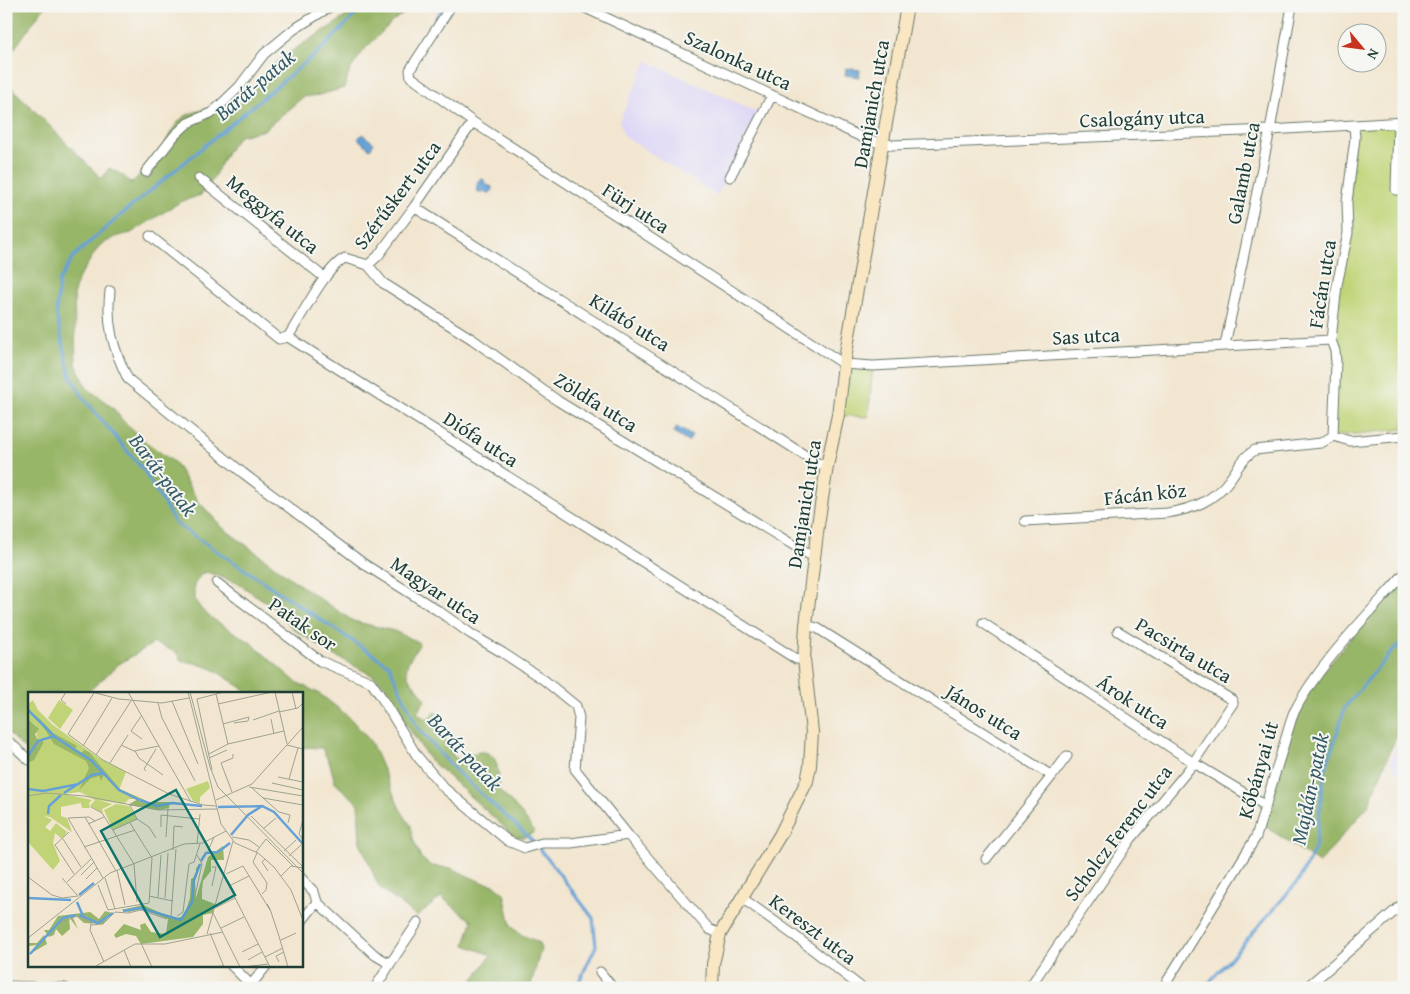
<svg xmlns="http://www.w3.org/2000/svg" width="1410" height="994" viewBox="0 0 1410 994" font-family="'Gentium Book Plus',serif">
	<rect width="100%" height="100%" fill="#f6f6f2"/>
	<filter id="ink" filterUnits="userSpaceOnUse"><feTurbulence type="fractalNoise" baseFrequency=".02" numOctaves="2"/><feDisplacementMap in="SourceGraphic" scale="10" xChannelSelector="R" yChannelSelector="G"/><feConvolveMatrix kernelMatrix="1 2 1 2 8 2 1 2 1" color-interpolation-filters="sRGB"/></filter>
	<filter id="wash" filterUnits="userSpaceOnUse"><feTurbulence type="fractalNoise" baseFrequency=".0096" numOctaves="4" result="noise"/><feDisplacementMap in="SourceGraphic" scale="20" xChannelSelector="R" yChannelSelector="G"/><feGaussianBlur stdDeviation="1.12" result="paint"/><feColorMatrix in="noise" values="0 0 0 0 0 0 0 0 0 0 0 0 0 0 0 0 0 1.4 0 .05"/><feComposite in="paint" operator="in"/></filter>
	<g filter="url(#wash)">
		<rect width="100%" height="100%" fill="#f2e6d0"/>
		<!-- built -->
		<path fill="#ddd5f6" d="M 647,61 L 757,112 L 717,196 L 624,136 L 619,121 Z
			M 1404,725 L 1404,780 L 1390,763 Z"/>
		<!-- green -->
		<path fill="#c0d477" stroke="#708856" d="M 1404,125 L 1404,429 L 1333,436 L 1337,285 L 1348,233 L 1354,126 Z
			M 844,364 L 873,366 L 868,417 L 838,415 Z"/>
		<!-- forest -->
		<path fill="#98b668" stroke="#5c7a4e" d="M 6,6 L 45,6 L 6,60 Z
			M 358,6 L 416,6 L 394,20 L 364,50 L 350,70 L 344,88 L 319,95 L 303,97 L 264,130 L 239,136 L 227,152 L 209,186 L 201,195 L 180,202 L 131,233 L 118,236 L 100,245 L 79,277 L 74,292 L 76,364 L 87,388 L 113,408 L 123,421 L 143,440 L 175,463 L 198,501 L 223,528 L 304,588 L 353,621 L 394,631 L 418,642 L 419,645 C 408,662 399,670 416,687 C 419,691 423,694 425,700 L 417,713 L 427,720 L 433,713 L 441,713 L 444,718 L 441,727 L 445,737 L 454,757 L 461,760 C 466,758 473,752 479,752 C 501,750 498,776 499,790 L 521,813 L 534,831 L 533,833 L 524,837 L 515,837 L 429,759 L 403,719 L 385,686 L 377,678 L 336,656 L 293,629 L 271,605 L 237,583 L 207,572 L 201,574 L 194,585 L 194,598 L 201,609 L 211,618 L 250,642 L 296,682 L 320,694 L 349,717 L 371,742 L 400,809 L 411,826 L 413,839 L 421,858 L 431,866 L 451,868 L 481,882 L 495,885 L 504,893 L 511,926 L 520,934 L 538,942 L 541,949 L 530,988 L 468,988 L 491,955 L 465,945 L 472,921 L 441,897 L 417,917 L 379,887 L 360,842 L 358,803 L 335,783 L 330,764 L 322,748 L 301,747 L 301,693 L 250,693 L 213,669 L 195,663 L 182,661 L 175,651 L 154,643 L 119,664 L 87,693 L 29,693 L 29,745 L 24,749 L 6,731 L 6,82 L 102,179 L 109,168 L 121,174 L 131,183 L 136,179 L 144,169 L 156,165 C 163,149 169,131 181,119 C 190,110 227,105 241,102 C 254,95 259,79 269,69 C 295,44 331,31 358,6 Z
			M 1404,574 L 1404,717 L 1368,806 L 1319,863 L 1261,823 L 1301,698 Z"/>
		<!-- water -->
		<path fill="#65a1d6" stroke="#426f85" d="M 846,68 L 860,70 L 859,77 L 845,75 Z
			M 362,134 L 374,143 L 370,149 L 358,139 Z
			M 480,179 L 483,179 L 488,186 L 491,186 L 493,190 L 490,193 L 478,192 L 477,183 Z
			M 677,427 L 692,436 L 688,442 L 673,433 Z"/>
		<g fill="none" stroke-linecap="round" stroke-linejoin="round">
			<!-- stream -->
			<path stroke="#65a1d6" stroke-width="3" d="M 364,6 L 323,48 L 121,215 L 74,256 L 59,281 L 56,314 L 70,375 L 84,399 L 144,471 L 176,524 L 389,665 L 417,727 L 456,771 L 531,839 L 551,863 L 593,918 L 596,946 L 576,988
				M 409,61 L 444,6
				M 1204,988 L 1231,958 L 1299,880 L 1315,849 L 1324,775 L 1345,707 L 1393,650 L 1404,642"/>
		</g>
	</g>
	<g filter="url(#ink)">
		<g fill="none" stroke-linecap="round" stroke-linejoin="round">
			<defs>
				<path id="minor" d="M 451,6 L 410,70 L 411,77 L 473,122 L 844,364 L 873,366 L 1331,340
					M 581,6 L 868,140 L 892,145 L 1270,130 L 1404,122
					M 1398,123 L 1396,190 L 1404,190
					M 1354,126 L 1355,138 L 1347,202 L 1348,233 L 1337,285 L 1331,340 L 1335,351 L 1336,362 L 1333,436 L 1350,441 L 1404,436
					M 146,172 L 175,135 L 188,123 L 213,112 L 239,87 L 264,54 L 293,30 L 331,6
					M 730,177 L 772,95
					M 199,178 L 325,278
					M 414,207 L 817,463 L 827,466
					M 150,236 L 279,339 L 288,337 L 796,659 L 804,659
					M 368,265 L 378,256 L 414,207 L 473,122
					M 110,291 C 106,324 113,349 128,379 L 243,473 L 364,564 L 437,610 L 471,634 L 503,653 L 544,680 L 576,706 L 579,718 L 575,769 L 628,835 L 709,929 L 720,934
					M 288,337 C 301,317 326,267 345,258 L 368,265 L 383,283 L 472,339 L 558,401 L 808,554 L 814,556
					M 1225,345 L 1270,130 L 1292,6
					M 1025,521 L 1167,513 C 1193,509 1214,501 1230,479 C 1238,468 1243,457 1255,450 L 1321,443 L 1333,436
					M 217,583 L 320,661 L 371,682 L 380,695 L 417,756 L 444,788 L 508,841 L 525,848 L 542,843 L 571,843 L 628,835
					M 983,623 L 1194,763 L 1266,806
					M 806,625 L 817,628 L 1052,776 L 986,859
					M 6,739 L 29,760
					M 1052,776 L 1067,756
					M 301,878 L 314,892 L 317,902 L 375,955 L 390,964 L 418,922
					M 742,898 L 795,936 L 862,988
					M 301,922 L 317,902
					M 231,965 L 254,988
					M 600,972 L 613,988
					M 251,985 L 267,965
					M 6,986 L 65,988
					M 375,988 L 390,964
					M 1029,988 L 1131,839 L 1189,769 L 1233,703 L 1232,700 L 1118,631
					M 1163,988 L 1256,837 L 1293,714 C 1318,664 1367,616 1404,574
					M 1306,988 L 1404,903"/>
				<path id="secondary" d="M 712,988 L 713,964 L 720,934 L 780,835 L 807,781 L 810,766 L 812,732 L 804,659 L 806,625 L 818,525 L 827,466 L 838,415 L 844,364 L 880,157 L 907,6"/>
			</defs>
			<!-- minor casing -->
			<use href="#minor" stroke="#69786b" stroke-width="11"/>
			<!-- secondary casing -->
			<use href="#secondary" stroke="#69786b" stroke-width="14"/>
			<!-- minor -->
			<use href="#minor" stroke="#fff" stroke-width="9"/>
			<!-- secondary -->
			<use href="#secondary" stroke="#f9e7c3" stroke-width="12"/>
		</g>
	</g>
	<g text-anchor="middle" stroke-width="4" stroke-linejoin="round" paint-order="stroke">
		<!-- street labels -->
		<g font-size="20" fill="#1f3d34" stroke="#f6f6f2">
			<text transform="translate(738 60) rotate(25)" y="7">Szalonka utca</text>
			<text transform="translate(871 104) rotate(-80)" y="7">Damjanich utca</text>
			<text transform="translate(1142 118) rotate(-2)" y="7">Csalogány utca</text>
			<text transform="translate(1243 173) rotate(-79)" y="7">Galamb utca</text>
			<text transform="translate(397 195) rotate(-53)" y="7">Szérűskert utca</text>
			<text transform="translate(636 208) rotate(33)" y="7">Fürj utca</text>
			<text transform="translate(273 214) rotate(39)" y="7">Meggyfa utca</text>
			<text transform="translate(1322 284) rotate(-81)" y="7">Fácán utca</text>
			<text transform="translate(630 322) rotate(32)" y="7">Kilátó utca</text>
			<text transform="translate(1086 336) rotate(-3)" y="7">Sas utca</text>
			<text transform="translate(596 402) rotate(32)" y="7">Zöldfa utca</text>
			<text transform="translate(481 439) rotate(33)" y="7">Diófa utca</text>
			<text transform="translate(1145 494) rotate(-6)" y="7">Fácán köz</text>
			<text transform="translate(804 504) rotate(-81)" y="7">Damjanich utca</text>
			<text transform="translate(436 590) rotate(34)" y="7">Magyar utca</text>
			<text transform="translate(303 624) rotate(35)" y="7">Patak sor</text>
			<text transform="translate(1184 650) rotate(31)" y="7">Pacsirta utca</text>
			<text transform="translate(1133 702) rotate(33)" y="7">Árok utca</text>
			<text transform="translate(984 712) rotate(32)" y="7">János utca</text>
			<text transform="translate(1258 770) rotate(-74)" y="7">Kőbányai út</text>
			<text transform="translate(1118 833) rotate(-53)" y="7">Scholcz Ferenc utca</text>
			<text transform="translate(813 929) rotate(37)" y="7">Kereszt utca</text>
		</g>
		<!-- water labels -->
		<g font-size="21" font-style="italic" fill="#345b65" stroke="#f6f6f2">
			<text transform="translate(255 85) rotate(-40)" y="7">Barát-patak</text>
			<text transform="translate(163 475) rotate(53)" y="7">Barát-patak</text>
			<text transform="translate(465 752) rotate(47)" y="7">Barát-patak</text>
			<text transform="translate(1310 789) rotate(-78)" y="7">Majdán-patak</text>
		</g>
	</g>
	<!-- overview -->
	<g transform="translate(28 692)">
		<rect width="275" height="275" fill="#f2e6d0"/>
		<path d="M 5,8 L 10,18 L 25,33 L 71,66 L 98,80 L 91,98 L 109,107 L 101,107 L 96,112 L 70,108 L 84,112 L 74,117 L 75,121 L 62,114 L 67,108 L 52,100 L 36,102 L 64,108 L 61,111 L 62,116 L 54,116 L 53,111 L 33,115 L 33,124 L 39,126 L 44,140 L 22,125 L 16,124 L 24,128 L 17,135 L 22,139 L 28,131 L 39,140 L 34,147 L 27,141 L 25,151 L 32,169 L 25,178 L 0,150 L 0,71 L 16,50 L 9,48 L 8,34 L 0,27 L 0,12 ZM 31,8 L 45,18 L 32,37 L 20,26 ZM 180,89 L 182,96 L 172,105 L 172,111 L 165,109 L 158,97 ZM 88,112 L 101,114 L 109,127 L 85,138 L 76,118 Z" fill="#c0d477"/>
		<path d="M 8,23 L 25,41 L 49,54 L 47,57 L 53,61 L 56,58 L 61,60 L 92,97 L 121,110 L 142,110 L 141,116 L 132,118 L 100,113 L 110,107 L 91,98 L 76,83 L 73,89 L 71,84 L 62,87 L 51,98 L 61,76 L 58,69 L 26,52 ZM 0,27 L 11,37 L 7,42 L 9,47 L 16,50 L 6,68 L 0,71 ZM 195,154 L 196,168 L 183,168 L 183,179 L 175,189 L 174,198 L 174,207 L 187,212 L 185,221 L 175,223 L 175,232 L 165,245 L 113,252 L 108,244 L 98,242 L 88,246 L 86,243 L 96,232 L 113,238 L 112,233 L 117,231 L 123,240 L 138,242 L 140,227 L 115,217 L 101,220 L 93,218 L 115,213 L 146,227 L 156,224 L 162,206 L 163,187 L 168,184 L 168,176 L 173,171 L 167,188 L 168,206 L 180,165 ZM 77,219 L 84,221 L 75,232 L 56,231 L 48,224 L 45,226 L 50,237 L 41,225 L 42,237 L 34,244 L 28,237 L 26,243 L 21,245 L 16,238 L 21,238 L 30,224 L 62,220 L 71,227 ZM 16,243 L 19,252 L 0,263 L 10,253 L 1,254 L 0,251 L 9,251 Z" fill="#98b668"/>
		<path fill="none" stroke="#65a1d6" stroke-width="2.5" d="M 0,18 L 27,45 L 64,69 L 91,98 L 111,108M 0,64 L 10,49 L 26,44M 0,97 L 15,99 L 51,92M 36,101 L 64,83 L 76,81M 112,108 L 129,114 L 144,111 L 174,114M 190,115 L 234,114M 20,122 L 21,114 L 33,103M 203,143 L 220,123 L 234,114 L 246,120 L 275,152M 173,169 L 178,161 L 190,160 L 202,151M 51,203 L 66,191M 0,206 L 43,208M 49,210 L 55,224M 95,219 L 112,216 L 153,228 L 164,210 L 166,188 L 172,172M 51,223 L 70,231 L 85,221M 2,262 L 35,226 L 48,223"/>
		<path fill="none" stroke="#9ea292" stroke-width="1" d="M 38,0 L 33,8 L 38,12M 64,0 L 91,7 L 134,11 L 161,6M 100,0 L 163,110M 160,0 L 193,132 L 207,151 L 230,161 L 246,175 L 263,198 L 275,228M 162,0 L 182,75 L 190,95 L 275,181M 247,0 L 259,52M 264,0 L 268,17M 66,1 L 40,42 L 75,68 L 141,102 L 175,113 L 188,114M 144,9 L 170,72M 130,11 L 134,26 L 167,89M 190,12 L 244,0M 251,20 L 270,16 L 275,11M 114,23 L 103,39 L 114,47M 243,27 L 246,42M 225,28 L 251,19M 206,31 L 220,29 L 221,25M 195,32 L 221,25M 200,52 L 256,39M 93,53 L 106,59 L 131,54M 259,53 L 275,57M 55,54 L 84,6M 107,59 L 111,66 L 135,83M 181,62 L 200,52 L 188,2M 68,63 L 103,9M 181,66 L 199,58M 82,71 L 100,43M 184,78 L 169,7 L 196,0M 118,79 L 116,77 L 128,57M 250,85 L 275,90M 261,87 L 270,56M 244,91 L 275,98M 221,95 L 275,104M 224,96 L 235,106 L 275,113M 204,100 L 193,71 L 205,66 L 205,62M 0,104 L 18,101 L 56,104 L 130,118 L 189,117M 235,106 L 251,120 L 262,123 L 260,131M 188,108 L 224,92 L 275,35M 63,115 L 74,121 L 106,172 L 109,210M 223,124 L 275,175M 57,125 L 88,179M 109,127 L 121,135 L 128,146M 275,128 L 271,142 L 275,148M 67,129 L 61,125 L 40,126 L 75,186M 60,132 L 76,125M 133,135 L 133,123 L 171,127M 235,137 L 248,126M 85,138 L 109,127 L 102,113M 41,140 L 27,153 L 46,182M 138,145 L 140,116M 204,145 L 221,148 L 231,155M 35,147 L 53,175M 169,152 L 172,122M 56,155 L 107,138M 145,158 L 146,134 L 155,135M 180,159 L 186,145M 256,159 L 268,148M 228,160 L 238,147 L 265,174M 229,161 L 225,170 L 239,191 L 238,198 L 234,202M 261,164 L 273,153M 237,167 L 234,170 L 240,179M 184,175 L 188,175 L 184,194M 89,178 L 97,213M 198,182 L 215,174 L 242,218 L 239,212 L 241,215 L 243,220 L 250,241 L 260,275M 53,183 L 66,170M 196,184 L 242,275M 253,184 L 263,174 L 275,176M 0,185 L 24,203 L 34,206 L 50,204M 34,186 L 50,204M 77,186 L 87,217M 58,187 L 69,176M 39,190 L 63,167M 70,193 L 80,218 L 121,211 L 124,166 L 102,131M 201,194 L 221,184M 121,204 L 145,209M 167,204 L 174,172 L 169,163M 130,205 L 133,163M 137,206 L 140,161M 187,216 L 207,206M 185,221 L 212,275M 49,224 L 62,229 L 63,233M 143,224 L 148,157M 149,224 L 155,220 L 161,172 L 166,170 L 172,152M 32,231 L 49,224M 63,233 L 75,232 L 87,220 L 100,221 L 113,218 L 139,227M 63,233 L 62,238 L 76,270M 193,236 L 216,225M 182,241 L 196,275M 179,242 L 205,149M 0,246 L 82,181 L 156,152 L 175,151 L 198,139M 253,248 L 268,241M 113,251 L 124,275M 96,258 L 103,275M 214,260 L 230,252M 237,265 L 255,256M 220,268 L 234,260M 251,270 L 248,264 L 256,260M 68,274 L 107,252 L 137,252 L 195,240M 181,275 L 196,274M 216,275 L 240,272"/>
		<path fill="#0f766e" fill-opacity="0.15" stroke="#0f766e" stroke-width="2.5" d="M 148,98 L 207,203 L 132,245 L 73,139 Z"/>
		<rect width="275" height="275" fill="none" stroke="#1f3d34" stroke-width="2.5"/>
	</g>
	<!-- margin -->
	<rect width="1410" height="994" fill="none" stroke="#f6f6f2" stroke-width="25"/>
	<!-- north arrow -->
	<g transform="translate(1362 48) rotate(119)"><circle r="24" fill="#f6f6f2" stroke="#a0aca6"/>
	<path d="M0-4L9 19L0 12L-9 19Z" fill="#c8321e"/>
	<text y="-8" font-size="14" font-weight="bold" text-anchor="middle" fill="#1f3d34">N</text>
	</g>
</svg>
